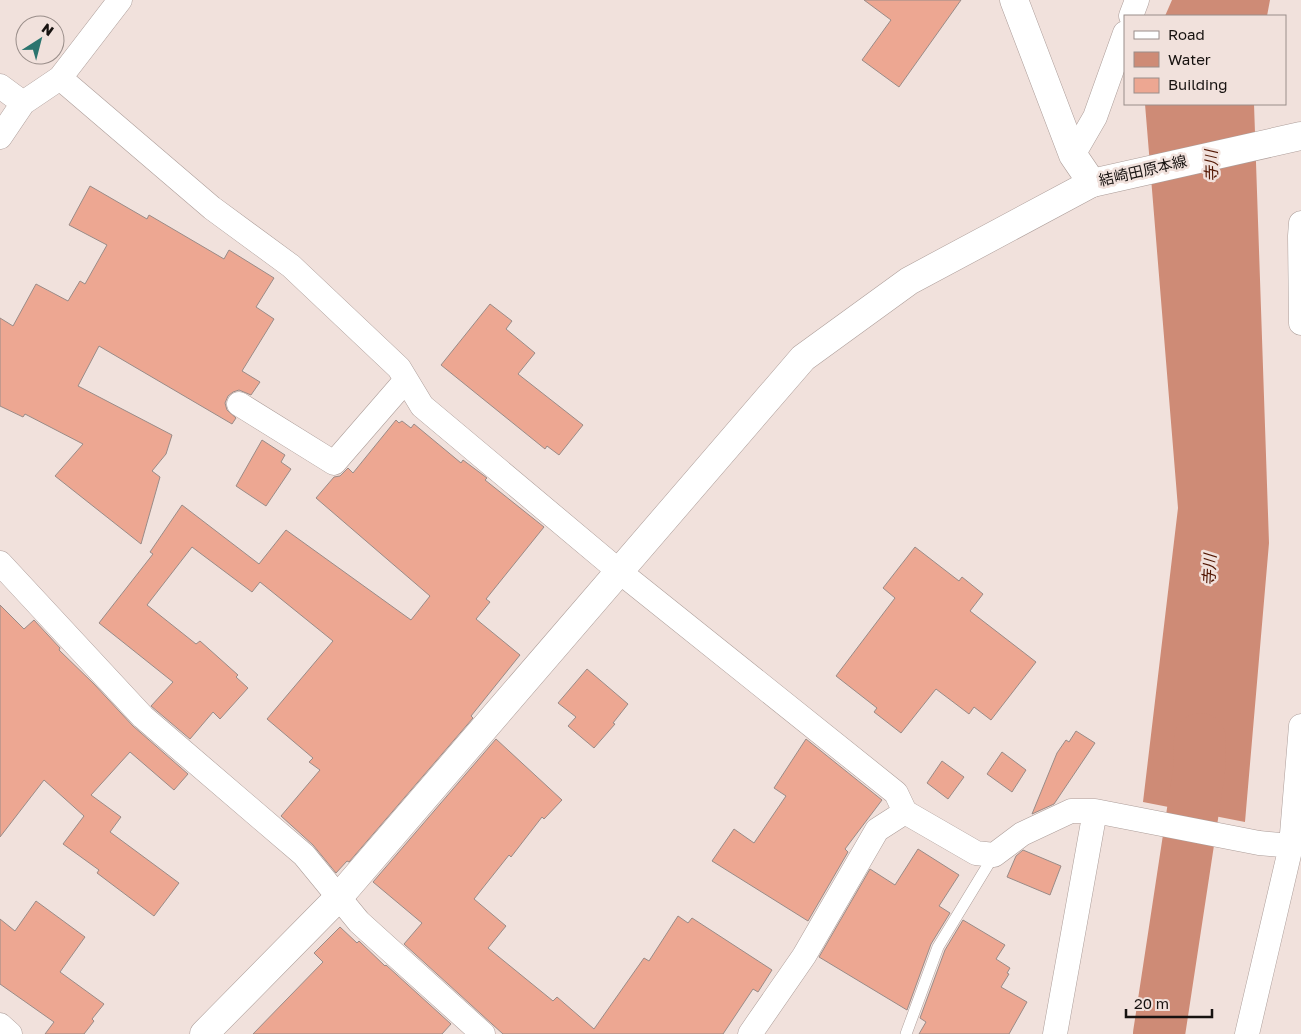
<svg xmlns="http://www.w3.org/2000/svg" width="1301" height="1034" viewBox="0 0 1301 1034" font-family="'Golos Text','Noto Sans JP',sans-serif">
	<rect width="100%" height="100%" fill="#f1e1dc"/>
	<!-- water -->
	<path fill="#ce8b76" d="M 1172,0 L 1270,0 L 1267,16 L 1165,16 Z
		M 1145,104 L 1254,104 L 1269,543 L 1245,822 L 1143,802 L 1178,508 Z"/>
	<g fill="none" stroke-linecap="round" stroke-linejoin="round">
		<!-- river -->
		<path stroke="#ce8b76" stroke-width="52" d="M 1159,1034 L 1199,771 L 1200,739"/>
	</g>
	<!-- building -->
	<path fill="#eda792" stroke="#9a8b87" d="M 864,0 L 961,0 L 899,87 L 862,60 L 891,20 Z
		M 90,186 L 147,219 L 149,215 L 224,259 L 229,250 L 274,278 L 256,307 L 274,319 L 242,371 L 260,382 L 251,395 L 239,390 L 233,392 L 228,396 L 225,403 L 227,410 L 236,418 L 232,424 L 99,346 L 78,386 L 172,435 L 166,454 L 152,471 L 160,477 L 141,544 L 55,476 L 83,444 L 25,414 L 23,417 L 0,406 L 0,318 L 13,326 L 36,284 L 68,301 L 80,281 L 85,284 L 107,245 L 69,225 Z
		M 490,304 L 512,321 L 506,329 L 535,353 L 518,374 L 583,425 L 559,455 L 547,446 L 545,449 L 441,365 Z
		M 396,420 L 399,423 L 402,421 L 411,428 L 414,424 L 461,463 L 463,460 L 487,478 L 485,480 L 544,527 L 486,599 L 490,602 L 476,619 L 520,655 L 471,716 L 473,718 L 349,862 L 347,861 L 336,873 L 313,845 L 281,816 L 320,770 L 309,762 L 313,758 L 267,719 L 333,641 L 260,582 L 252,592 L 192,547 L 147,605 L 196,644 L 200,641 L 238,675 L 236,677 L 248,688 L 220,719 L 213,712 L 190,739 L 151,706 L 173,682 L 99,623 L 153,554 L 150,552 L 182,505 L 259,564 L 286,530 L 411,620 L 430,596 L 316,498 L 334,477 L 340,476 L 348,468 L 353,473 Z
		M 262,440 L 285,455 L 281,462 L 291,469 L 266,506 L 236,486 Z
		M 915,547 L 959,581 L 962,577 L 983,594 L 970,611 L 1036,662 L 991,720 L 974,707 L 969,714 L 936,689 L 901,733 L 874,712 L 877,708 L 836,676 L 895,598 L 883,588 Z
		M 0,605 L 24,629 L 34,620 L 60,648 L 59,650 L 94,684 L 133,726 L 188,774 L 174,790 L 130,752 L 91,795 L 121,817 L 110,832 L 179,883 L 154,916 L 97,873 L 99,870 L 63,844 L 84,816 L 44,780 L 0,837 Z
		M 587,669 L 628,704 L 613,723 L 615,724 L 594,748 L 568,726 L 576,717 L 558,703 Z
		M 1076,731 L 1095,743 L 1054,804 L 1032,814 L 1057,753 L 1066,740 L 1069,742 Z
		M 496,739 L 562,800 L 544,819 L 542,817 L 511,857 L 509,855 L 474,899 L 506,926 L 488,948 L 553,1001 L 557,997 L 594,1029 L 644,958 L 649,961 L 678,916 L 688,923 L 692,918 L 772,970 L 758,992 L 753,989 L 723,1034 L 503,1034 L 404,944 L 422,923 L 373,882 Z
		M 806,739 L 882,800 L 845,849 L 848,852 L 808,921 L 712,861 L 734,829 L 754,843 L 786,796 L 774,788 Z
		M 1002,752 L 1026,770 L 1012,792 L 987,774 Z
		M 942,761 L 964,777 L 948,799 L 927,783 Z
		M 918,849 L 959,875 L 939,906 L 950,913 L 931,944 L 907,1010 L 819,957 L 870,869 L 895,885 Z
		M 1023,850 L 1061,866 L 1050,895 L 1007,877 L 1016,856 Z
		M 36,901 L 85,937 L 60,972 L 104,1004 L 92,1019 L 94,1021 L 84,1034 L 45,1034 L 54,1022 L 0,984 L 0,919 L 15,931 Z
		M 963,920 L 1005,945 L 996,959 L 1010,968 L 1007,973 L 1009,974 L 1001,987 L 1027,1002 L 1009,1034 L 919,1034 L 926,1022 L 920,1018 L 945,950 Z
		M 340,927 L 357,943 L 359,941 L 385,966 L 386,965 L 451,1024 L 442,1034 L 253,1034 L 323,962 L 314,953 Z"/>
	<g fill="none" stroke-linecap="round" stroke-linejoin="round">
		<defs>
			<path id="service" d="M 906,1034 L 938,947 L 994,855"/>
			<path id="minor" d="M 1131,16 L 1137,0
				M 60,78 L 120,0
				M 0,86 L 23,103 L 60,78 L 212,208 L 291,266 L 399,368 L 422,406 L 620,572 L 896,793 L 905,812
				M 0,137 L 23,103
				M 1073,155 L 1095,117 L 1125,33
				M 1301,223 L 1300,236 L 1301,323
				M 239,404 L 334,463 L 406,380
				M 0,563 L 143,717 L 304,855 L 359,922 L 483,1034
				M 0,1025 L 10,1034
				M 750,1034 L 804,956 L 877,830 L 905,812 L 976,853 L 994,855 L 1022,834 L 1071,811 L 1095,811 L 1259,843 L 1291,846
				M 1055,1034 L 1095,811
				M 1247,1034 L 1291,846 L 1301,726"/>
			<path id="tertiary" d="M 204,1034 L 338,898 L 803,358 L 909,281 L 1092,183"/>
			<path id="secondary" d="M 1014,0 L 1073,155 L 1092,183 L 1301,136"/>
		</defs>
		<!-- service casing -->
		<use href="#service" stroke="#ad9e9a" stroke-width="12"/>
		<!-- minor casing -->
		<use href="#minor" stroke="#ad9e9a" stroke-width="25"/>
		<!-- tertiary casing -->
		<use href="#tertiary" stroke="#ad9e9a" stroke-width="29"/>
		<!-- secondary casing -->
		<use href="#secondary" stroke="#ad9e9a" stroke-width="29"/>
		<!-- service -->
		<use href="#service" stroke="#fff" stroke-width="11"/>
		<!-- minor -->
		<use href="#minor" stroke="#fff" stroke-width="24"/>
		<!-- tertiary -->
		<use href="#tertiary" stroke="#fff" stroke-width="28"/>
		<!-- secondary -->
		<use href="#secondary" stroke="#fff" stroke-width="28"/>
	</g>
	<g text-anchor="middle" stroke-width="5" stroke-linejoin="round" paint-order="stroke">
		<!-- street labels -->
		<g font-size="15" fill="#171210" stroke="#f1e1dc">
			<text transform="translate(1143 171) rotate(-13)" y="5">結崎田原本線</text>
		</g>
		<!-- water labels -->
		<g font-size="16" font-style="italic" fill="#521602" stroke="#f1e1dc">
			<text transform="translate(1211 166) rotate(-91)" y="6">寺川</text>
			<text transform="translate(1209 570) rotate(-87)" y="6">寺川</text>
		</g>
	</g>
	<!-- legend -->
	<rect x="1124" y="15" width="162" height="90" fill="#f1e1dc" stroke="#9a8e8a"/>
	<rect x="1134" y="31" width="25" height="8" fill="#ffffff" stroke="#9a8e8a"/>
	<text x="1168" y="40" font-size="15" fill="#171210">Road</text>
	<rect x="1134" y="52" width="25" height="15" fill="#ce8b76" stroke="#9a8e8a"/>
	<text x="1168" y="65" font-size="15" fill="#171210">Water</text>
	<rect x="1134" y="78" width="25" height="15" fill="#eda792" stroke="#9a8e8a"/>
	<text x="1168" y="90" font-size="15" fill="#171210">Building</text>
	<!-- north arrow -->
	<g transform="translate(40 40) rotate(36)"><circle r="24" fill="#f1e1dc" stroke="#9a8e8a"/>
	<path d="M0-4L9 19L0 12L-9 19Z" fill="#2b746e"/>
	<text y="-8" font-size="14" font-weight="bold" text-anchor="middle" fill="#171210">N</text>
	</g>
	<!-- scale -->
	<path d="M1126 1009v8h86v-8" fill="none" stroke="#171210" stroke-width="2.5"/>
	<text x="1134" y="1009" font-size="15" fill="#171210" stroke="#f1e1dc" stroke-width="4" paint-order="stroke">20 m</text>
</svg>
